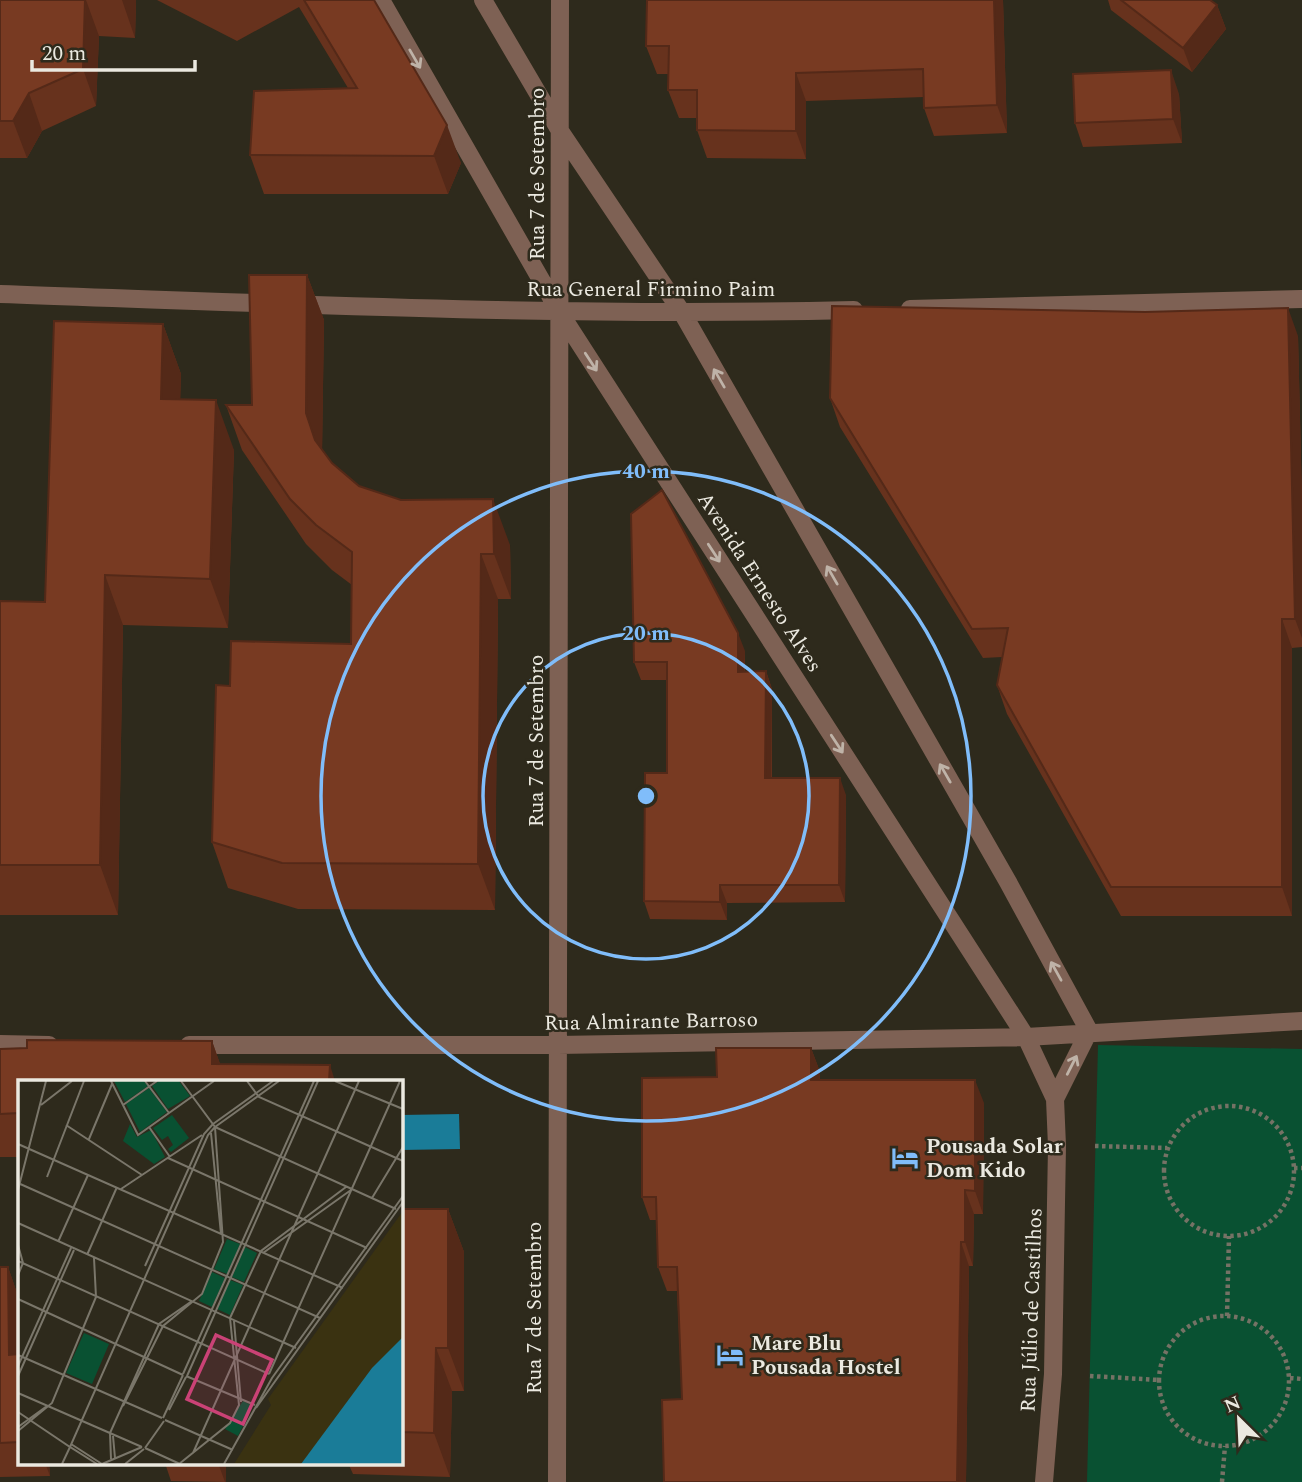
<svg xmlns="http://www.w3.org/2000/svg" width="1302" height="1482" viewBox="0 0 1302 1482" font-family="Spectral,serif">
	<rect width="100%" height="100%" fill="#2e2a1c"/>
	<!-- green -->
	<path fill="#095132" d="M 1098,1045 L 1302,1049 L 1302,1482 L 1087,1482 Z"/>
	<!-- water -->
	<path fill="#1a7c98" d="M 459,1114 L 460,1149 L 401,1150 L 401,1115 Z"/>
	<g fill="none" stroke-linecap="round" stroke-linejoin="round">
		<!-- path -->
		<path stroke="#757265" stroke-width="4.5" stroke-dasharray="3.5 3.5" stroke-linecap="butt" d="M1164 1171a65 65 0 1 1 130 0a65 65 0 1 1-130 0Z
			M 1095,1146 L 1167,1148
			M 1294,1168 L 1302,1168
			M 1227,1316 L 1229,1236
			M1159 1381a65 65 0 1 1 130 0a65 65 0 1 1-130 0Z
			M 1090,1376 L 1159,1380
			M 1290,1378 L 1302,1379
			M 1222,1482 L 1225,1446"/>
		<!-- minor -->
		<path stroke="#7e6154" stroke-width="18" d="M 381,0 L 560,313 L 1026,1037 L 1055,1099 L 1057,1146 L 1053,1374 L 1044,1482
			M 483,0 L 560,131 L 683,314 L 1008,882 L 1089,1031 L 1055,1099
			M 0,294 C 285,304 569,317 854,310
			M 910,309 L 1302,299
			M 0,1044 L 49,1045
			M 189,1045 L 558,1045 L 1026,1037 L 1302,1021
			M 557,1482 L 560,0"/>
	</g>
	<!-- wall -->
	<path fill="#67321d" d="M 0,0 L 136,0 L 136,2 L 135,38 L 99,36 L 96,106 L 42,131 L 27,158 L 0,158 Z
		M 157,0 L 374,0 L 461,163 L 448,194 L 264,194 L 250,155 L 348,88 L 299,7 L 237,41 Z
		M 647,0 L 1003,0 L 1007,133 L 934,136 L 924,108 L 924,97 L 806,101 L 806,159 L 707,158 L 697,130 L 697,118 L 679,118 L 668,90 L 668,74 L 657,74 L 646,46 Z
		M 1108,0 L 1210,0 L 1217,5 L 1226,29 L 1192,72 L 1111,10 Z
		M 1179,94 L 1182,143 L 1083,147 L 1075,123 Z
		M 307,275 L 324,320 L 322,450 L 332,463 L 359,486 L 510,545 L 511,599 L 498,599 L 495,910 L 298,909 L 228,888 L 212,842 L 230,686 L 351,644 L 352,585 L 332,570 L 306,544 L 242,450 L 226,405 L 252,405 Z
		M 163,324 L 181,374 L 180,400 L 234,450 L 228,628 L 123,625 L 118,915 L 0,915 L 0,601 L 45,602 Z
		M 1298,336 L 1302,500 L 1302,647 L 1292,648 L 1292,916 L 1121,916 L 1007,714 L 997,685 L 1002,657 L 983,658 L 840,427 L 830,398 Z
		M 745,651 L 745,672 L 766,671 L 772,689 L 772,778 L 846,795 L 845,902 L 727,903 L 727,920 L 650,919 L 644,901 L 667,773 L 667,680 L 641,680 L 634,662 Z
		M 212,1041 L 220,1064 L 19,1081 L 19,1157 L 0,1157 L 0,1049 Z
		M 811,1048 L 820,1072 L 820,1080 L 984,1103 L 983,1214 L 974,1214 L 973,1266 L 969,1266 L 966,1482 L 664,1482 L 682,1399 L 677,1291 L 667,1291 L 658,1267 L 657,1220 L 650,1220 L 642,1197 L 717,1077 Z
		M 401,1209 L 448,1209 L 464,1252 L 464,1391 L 452,1391 L 450,1477 L 353,1474 L 348,1463 L 401,1463 Z
		M 0,1267 L 8,1267 L 19,1299 L 19,1463 L 49,1463 L 50,1476 L 0,1477 Z
		M 165,1463 L 226,1463 L 226,1482 L 171,1481 Z"/>
	<!-- shaded-wall -->
	<path fill="#542918" d="M 86,0 L 99,36 L 96,106 L 83,69 Z
		M 122,0 L 136,0 L 136,2 L 135,38 Z
		M 994,0 L 1003,0 L 1007,133 L 997,105 Z
		M 1217,5 L 1226,29 L 1192,72 L 1183,48 Z
		M 1171,70 L 1179,94 L 1182,143 L 1173,119 Z
		M 796,73 L 806,101 L 806,159 L 796,131 Z
		M 29,93 L 42,131 L 27,158 L 13,121 Z
		M 447,125 L 461,163 L 448,194 L 434,156 Z
		M 307,275 L 324,320 L 322,458 L 306,413 Z
		M 1288,308 L 1298,336 L 1302,500 L 1302,638 L 1295,619 Z
		M 163,324 L 181,374 L 179,449 L 161,399 Z
		M 216,400 L 234,450 L 228,628 L 210,579 Z
		M 493,499 L 510,545 L 511,599 L 494,554 Z
		M 481,554 L 498,599 L 495,910 L 478,864 Z
		M 105,575 L 123,625 L 118,915 L 100,865 Z
		M 1282,619 L 1292,648 L 1292,916 L 1282,887 Z
		M 738,633 L 745,651 L 744,689 L 738,672 Z
		M 766,671 L 772,689 L 771,796 L 765,778 Z
		M 840,778 L 846,795 L 845,902 L 839,885 Z
		M 720,885 L 727,903 L 727,920 L 720,902 Z
		M 212,1041 L 226,1081 L 212,1064 Z
		M 811,1048 L 820,1072 L 819,1103 L 811,1080 Z
		M 330,1065 L 335,1081 L 329,1081 Z
		M 975,1080 L 984,1103 L 983,1214 L 975,1191 Z
		M 965,1190 L 974,1214 L 973,1266 L 965,1242 Z
		M 448,1209 L 464,1252 L 464,1391 L 448,1348 Z
		M 961,1242 L 969,1266 L 966,1482 L 957,1482 Z
		M 8,1267 L 19,1299 L 19,1382 L 9,1355 Z
		M 436,1348 L 452,1391 L 450,1477 L 434,1433 Z
		M 45,1463 L 49,1463 L 50,1476 Z
		M 218,1463 L 226,1463 L 226,1482 L 225,1482 Z"/>
	<!-- building -->
	<path fill="#783a22" stroke="#542918" stroke-width="2" d="M 0,0 L 85,0 L 83,69 L 29,93 L 13,121 L 0,121 Z
		M 304,0 L 374,0 L 447,125 L 434,156 L 250,155 L 254,91 L 357,88 Z
		M 647,0 L 994,0 L 997,105 L 924,108 L 923,69 L 796,73 L 796,131 L 697,130 L 697,90 L 668,90 L 669,46 L 646,46 Z
		M 1121,0 L 1210,0 L 1217,5 L 1183,48 Z
		M 1171,70 L 1173,119 L 1075,123 L 1073,74 Z
		M 249,275 L 307,275 L 306,413 L 315,440 L 332,463 L 359,486 L 401,500 L 493,499 L 494,554 L 481,554 L 478,864 L 282,863 L 212,842 L 216,685 L 230,686 L 231,641 L 351,644 L 352,552 L 316,525 L 290,499 L 226,405 L 252,405 Z
		M 832,306 L 1145,312 L 1288,308 L 1295,619 L 1282,619 L 1282,887 L 1111,887 L 997,685 L 1008,628 L 972,629 L 830,398 Z
		M 54,321 L 163,324 L 161,399 L 216,400 L 210,579 L 105,575 L 100,865 L 0,865 L 0,601 L 45,602 Z
		M 662,490 L 738,633 L 738,672 L 766,671 L 765,778 L 840,778 L 839,885 L 720,885 L 720,902 L 644,901 L 645,773 L 667,773 L 667,662 L 634,662 L 631,514 Z
		M 27,1040 L 212,1041 L 212,1064 L 330,1065 L 329,1081 L 19,1081 L 19,1113 L 0,1114 L 0,1049 L 27,1048 Z
		M 716,1048 L 811,1048 L 811,1080 L 975,1080 L 975,1191 L 965,1190 L 965,1242 L 961,1242 L 957,1482 L 664,1482 L 662,1400 L 682,1399 L 677,1267 L 658,1267 L 656,1197 L 642,1197 L 642,1078 L 717,1077 Z
		M 401,1209 L 448,1209 L 448,1348 L 436,1348 L 434,1433 L 401,1432 Z
		M 0,1267 L 8,1267 L 9,1355 L 19,1354 L 19,1442 L 0,1443 Z"/>
	<!-- one-way arrows -->
	<defs><path id="oneway-shaft" d="M-6 0H5M1.5-3L5.5 0L1.5 3" fill="none" stroke-width="1.6" stroke-linecap="round" stroke-linejoin="round" transform="scale(1.75)"/></defs>
	<g stroke="#bfb3a8">
		<use href="#oneway-shaft" transform="translate(415 59) rotate(60)"/>
		<use href="#oneway-shaft" transform="translate(591 362) rotate(57)"/>
		<use href="#oneway-shaft" transform="translate(719 378) rotate(-120)"/>
		<use href="#oneway-shaft" transform="translate(714 553) rotate(57)"/>
		<use href="#oneway-shaft" transform="translate(832 575) rotate(-120)"/>
		<use href="#oneway-shaft" transform="translate(837 744) rotate(57)"/>
		<use href="#oneway-shaft" transform="translate(945 773) rotate(-120)"/>
		<use href="#oneway-shaft" transform="translate(1056 971) rotate(-119)"/>
		<use href="#oneway-shaft" transform="translate(1072 1065) rotate(-63)"/>
	</g>
	<!-- distance rings -->
	<g fill="none" stroke="#80bdfa" stroke-width="3.5">
		<circle cx="646" cy="796" r="163"/>
		<circle cx="646" cy="796" r="325"/>
	</g>
	<!-- icons -->
	<defs>
		<symbol id="hotel-bare" viewBox="-9 -9 18 18"><path d="M-6-4.5h1.5V1H6V5H4.5V3h-9V5H-6ZM-4 0a1.8 1.8 0 1 1 3.6 0ZM.5 0V-2.5h3Q6-2.5 6 0Z" fill="#80bdfa" stroke="#2e2a1c" stroke-width="2.5" paint-order="stroke"/></symbol>
	</defs>
	<g fill-rule="evenodd">
		<use href="#hotel-bare" x="886" y="1139" width="38" height="38"/>
		<use href="#hotel-bare" x="711" y="1336" width="38" height="38"/>
	</g>
	<g text-anchor="middle" stroke-width="5" stroke-linejoin="round" paint-order="stroke">
		<!-- street labels -->
		<g font-size="21" fill="#ebe9e0" stroke="#2e2a1c">
			<text transform="translate(537 174) rotate(-90)" y="7">Rua 7 de Setembro</text>
			<text x="651" y="296">Rua General Firmino Paim</text>
			<text transform="translate(760 582) rotate(57)" y="7">Avenida Ernesto Alves</text>
			<text transform="translate(536 741) rotate(-90)" y="7">Rua 7 de Setembro</text>
			<text transform="translate(651 1021) rotate(-1)" y="7">Rua Almirante Barroso</text>
			<text transform="translate(534 1308) rotate(-90)" y="7">Rua 7 de Setembro</text>
			<text transform="translate(1031 1310) rotate(-88)" y="7">Rua Júlio de Castilhos</text>
		</g>
		<!-- poi labels -->
		<g font-size="21" font-weight="bold" fill="#ebe9e0" stroke="#2e2a1c" text-anchor="start">
			<text x="926" y="1153">Pousada Solar<tspan x="926" dy="24">Dom Kido</tspan></text>
			<text x="751" y="1350">Mare Blu<tspan x="751" dy="24">Pousada Hostel</tspan></text>
		</g>
	</g>
	<!-- overview -->
	<g transform="translate(18 1080)">
		<rect width="385" height="385" fill="#2e2a1c"/>
		<path d="M 96,1 L 126,1 L 130,6 L 107,22 ZM 141,1 L 161,1 L 172,16 L 150,29 L 134,6 ZM 131,8 L 149,32 L 122,52 L 108,24 ZM 154,35 L 171,58 L 153,72 L 150,69 L 155,65 L 150,56 L 144,60 L 135,48 ZM 112,44 L 119,57 L 133,50 L 147,77 L 136,84 L 105,61 ZM 209,159 L 222,164 L 209,194 L 196,189 ZM 227,167 L 239,173 L 226,202 L 214,197 ZM 194,192 L 207,198 L 194,227 L 181,221 ZM 212,200 L 225,205 L 212,235 L 199,229 ZM 66,253 L 91,264 L 74,304 L 48,293 ZM 225,321 L 235,326 L 220,356 L 207,349 Z" fill="#095132"/>
		<path d="M 385,131 L 385,257 L 283,384 L 216,384 L 253,325 L 250,319 Z" fill="#3a3211"/>
		<path d="M 385,257 L 385,384 L 283,384 L 354,288 Z" fill="#1a7c98"/>
		<path fill="none" stroke="#7a766a" stroke-width="2" d="M 93,1 L 120,55 L 196,1M 127,1 L 151,33M 229,1 L 241,17 L 385,81M 317,1 L 385,29M 23,25 L 54,1M 105,25 L 139,1M 195,44 L 255,1M 48,45 L 124,95M 131,47 L 152,77M 197,47 L 378,129M 197,47 L 261,1M 193,53 L 203,154M 71,59 L 94,4M 0,64 L 325,208M 150,78 L 349,168M 29,97 L 66,1M 0,103 L 302,238M 103,109 L 184,55M 0,110 L 28,1M 354,118 L 385,67M 0,143 L 278,268M 40,162 L 70,95M 0,165 L 5,183 L 0,195M 245,173 L 333,110M 69,175 L 99,107M 0,181 L 251,294M 127,186 L 186,54 L 195,44M 0,219 L 165,295M 216,241 L 223,322M 0,275 L 144,338M 0,286 L 53,168M 165,294 L 296,1M 251,294 L 382,1M 0,296 L 56,170M 168,296 L 237,325M 169,296 L 300,1M 0,313 L 124,367M 105,326 L 145,246 L 184,214 L 205,162 L 197,47M 238,328 L 385,122M 151,330 L 168,297M 0,332 L 52,367 L 190,55 L 197,47 L 163,1M 145,338 L 165,295M 147,340 L 215,370M 0,347 L 29,326M 0,351 L 34,323 L 78,217 L 76,178M 95,356 L 97,378M 53,364 L 84,384M 127,368 L 162,384M 127,368 L 146,341M 175,373 L 341,1M 93,379 L 92,353 L 141,244 L 174,221M 44,384 L 52,367 L 79,384M 84,384 L 124,367M 107,384 L 126,369M 161,384 L 212,343 L 221,325 L 212,238 L 243,171 L 328,107M 206,384 L 254,298 L 385,116"/>
		<path fill="#ca4276" fill-opacity="0.15" stroke="#ca4276" stroke-width="3.5" d="M 198,255 L 254,280 L 225,344 L 169,319 Z"/>
		<rect width="385" height="385" fill="none" stroke="#ebe9e0" stroke-width="3.5"/>
	</g>
	<circle cx="646" cy="796" r="10" fill="#80bdfa" stroke="#2e2a1c" stroke-width="3.5"/>
	<g font-size="21" text-anchor="middle" font-weight="bold" fill="#80bdfa" stroke="#2e2a1c" stroke-width="5" stroke-linejoin="round" paint-order="stroke">
		<text x="646" y="478">40 m</text>
		<text x="646" y="640">20 m</text>
	</g>
	<!-- north arrow -->
	<g transform="translate(1239 1419) rotate(336)" stroke="#2e2a1c" stroke-width="5" paint-order="stroke">
	<path d="M0-5L12 26L0 18L-12 26Z" fill="#ebe9e0"/>
	<text y="-10" font-size="19" font-weight="bold" text-anchor="middle" fill="#ebe9e0">N</text>
	</g>
	<!-- scale -->
	<path d="M32 60v10h163v-10" fill="none" stroke="#ebe9e0" stroke-width="3.5"/>
	<text x="42" y="60" font-size="21" fill="#ebe9e0" stroke="#2e2a1c" stroke-width="5" paint-order="stroke">20 m</text>
</svg>
